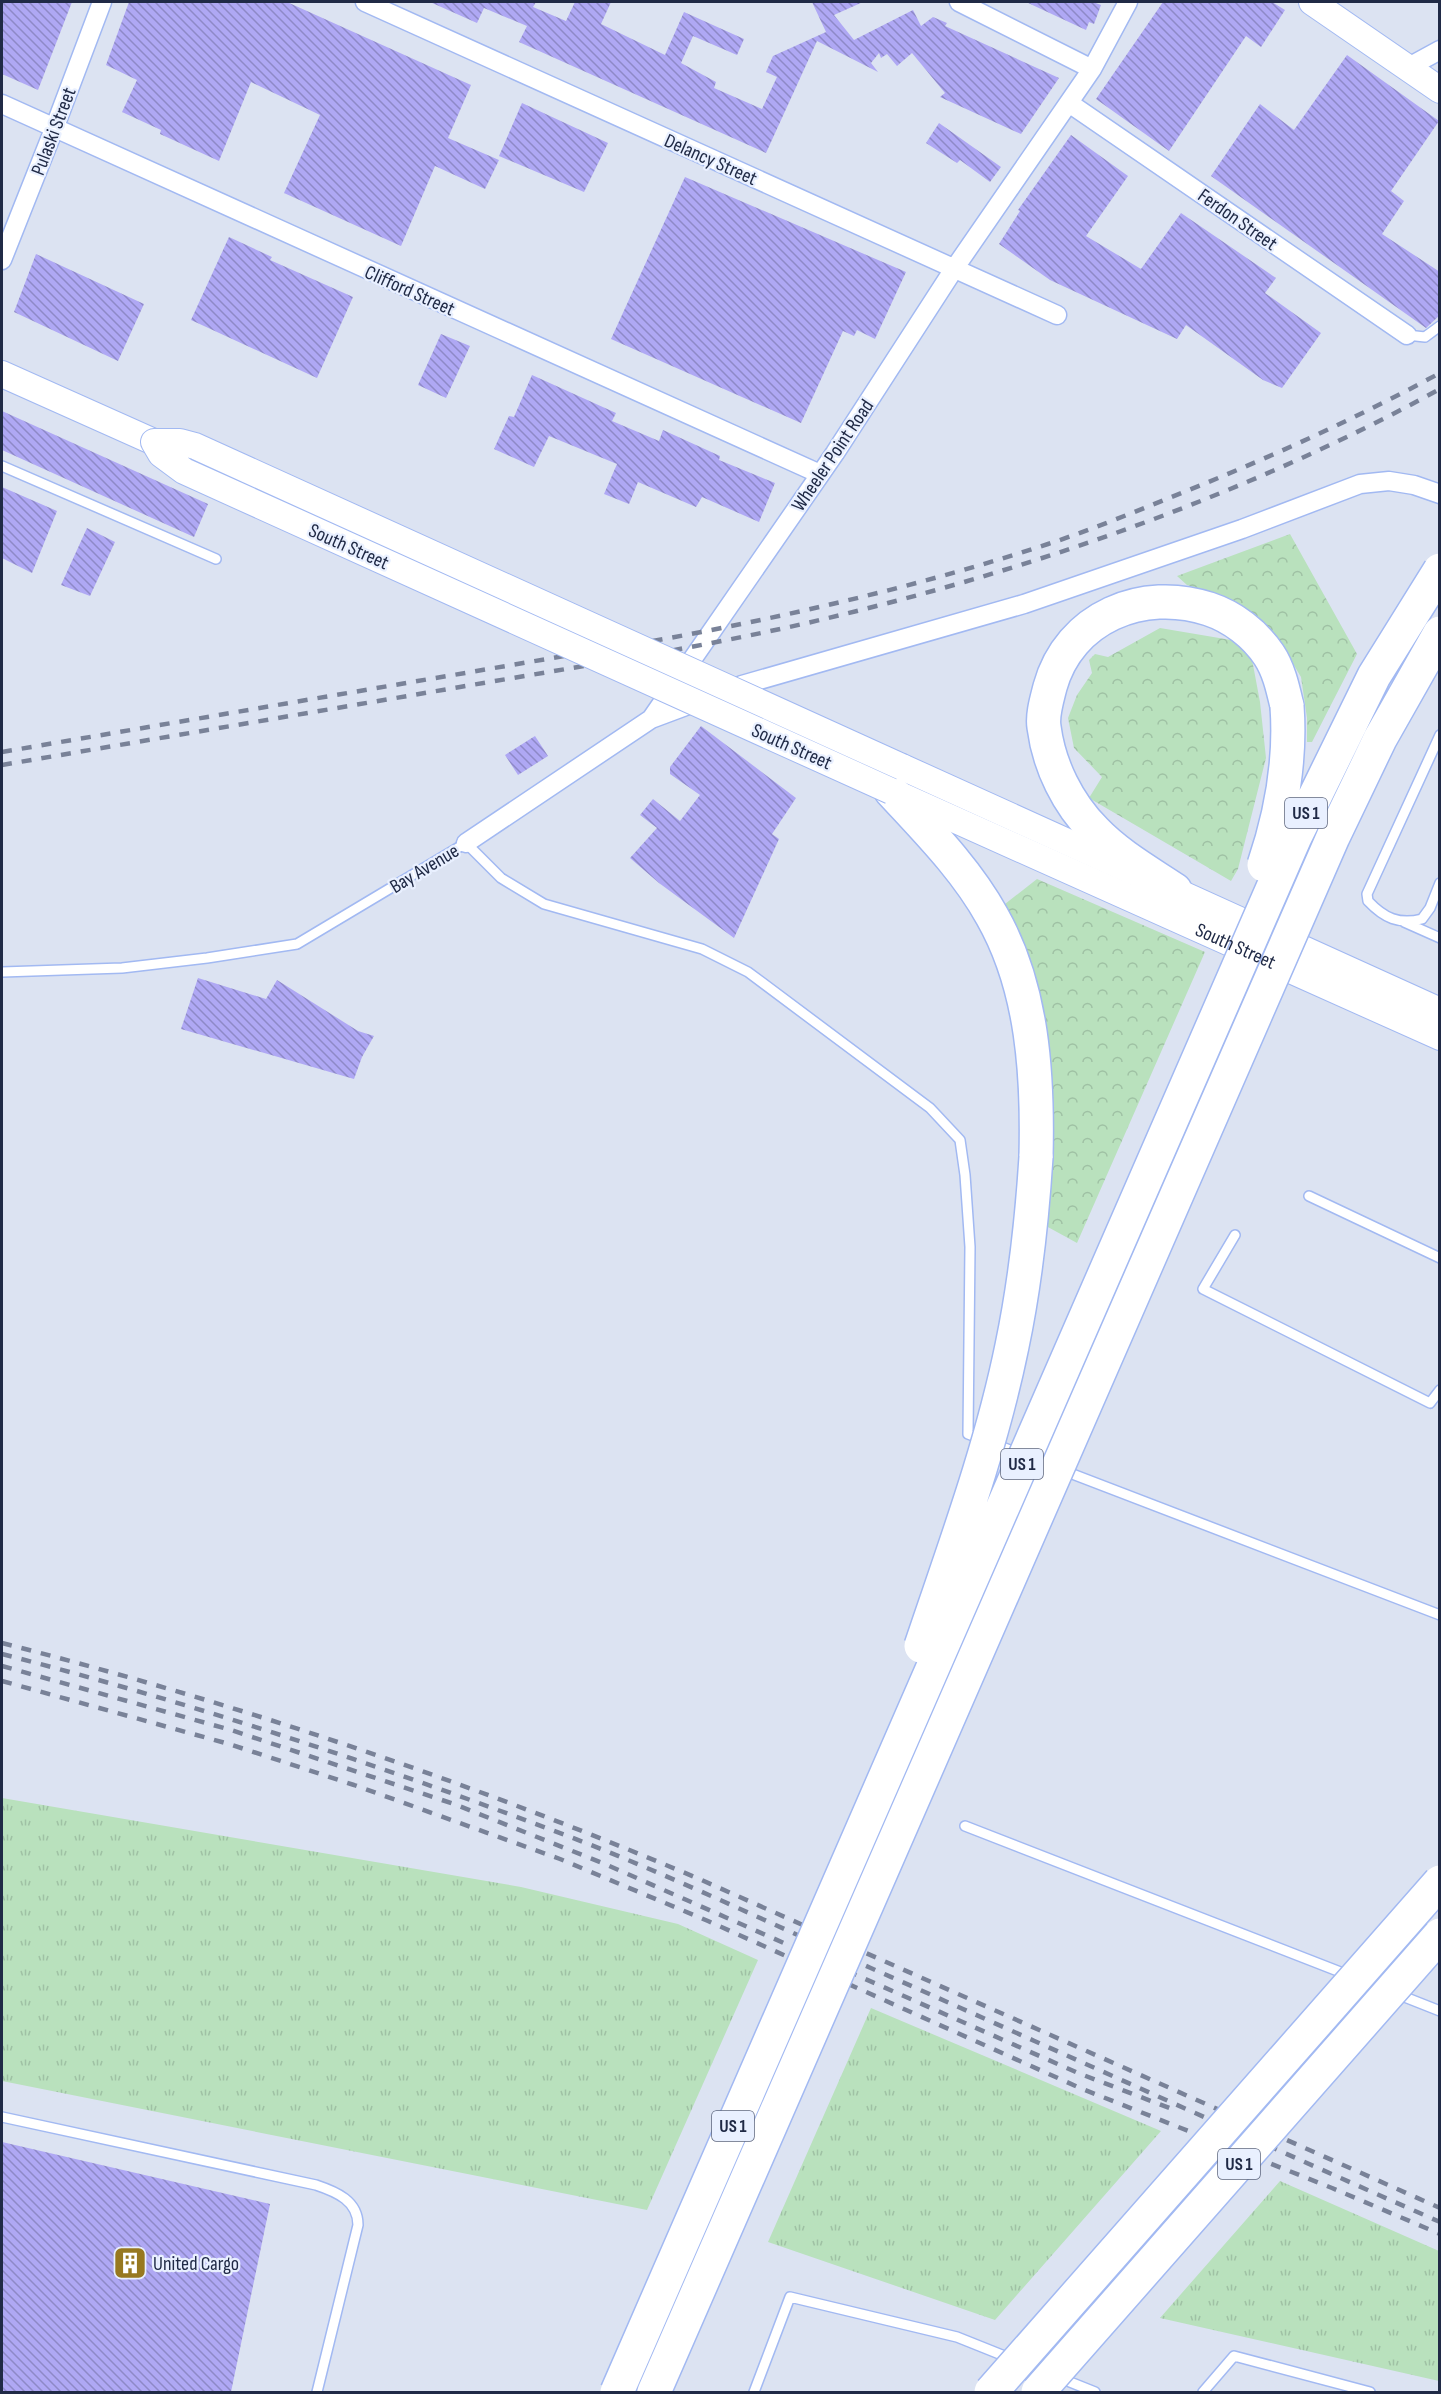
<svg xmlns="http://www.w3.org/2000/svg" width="1441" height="2394" viewBox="0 0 1441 2394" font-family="'Sofia Sans Condensed',sans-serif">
	<defs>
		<pattern id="grass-tufts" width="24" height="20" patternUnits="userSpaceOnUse" patternTransform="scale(1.5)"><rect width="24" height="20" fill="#b9e1bd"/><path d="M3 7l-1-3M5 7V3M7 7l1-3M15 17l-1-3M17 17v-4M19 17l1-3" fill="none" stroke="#9fc1a4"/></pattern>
		<pattern id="forest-crowns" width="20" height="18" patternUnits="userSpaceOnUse" patternTransform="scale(1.5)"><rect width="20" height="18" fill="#b9e1bd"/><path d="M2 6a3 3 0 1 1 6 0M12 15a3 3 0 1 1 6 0" fill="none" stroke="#9fc1a4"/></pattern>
		<pattern id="building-back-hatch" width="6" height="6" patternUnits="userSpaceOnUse" patternTransform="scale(1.5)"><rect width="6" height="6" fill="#afa8f4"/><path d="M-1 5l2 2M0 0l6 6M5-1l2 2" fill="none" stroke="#8e89c7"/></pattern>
	</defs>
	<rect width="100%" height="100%" fill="#dce3f2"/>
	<!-- grass -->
	<path fill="url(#grass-tufts)" d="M 2,1798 L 521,1887 L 678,1924 L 758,1960 L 647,2210 L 2,2081 Z
		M 871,2008 L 1161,2131 L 995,2320 L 768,2242 Z
		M 1280,2181 L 1439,2251 L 1439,2381 L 1160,2318 Z"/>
	<!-- forest -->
	<path fill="url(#forest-crowns)" d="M 1290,534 L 1357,654 L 1312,742 L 1307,742 L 1307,718 L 1301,677 L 1277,637 L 1231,599 L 1187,585 L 1177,576 Z
		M 1160,628 L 1231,640 L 1251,654 L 1260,702 L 1266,758 L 1238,869 L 1231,881 L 1089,798 L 1102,777 L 1074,748 L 1068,718 L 1077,695 L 1092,673 L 1089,660 L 1095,654 L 1108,657 Z
		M 1037,879 L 1205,952 L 1077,1243 L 1046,1226 L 1028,958 L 1005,904 Z"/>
	<!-- building -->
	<path fill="url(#building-back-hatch)" d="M 2,2 L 72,2 L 38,90 L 2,74 Z
		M 129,2 L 287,2 L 471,85 L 448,138 L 499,160 L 485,189 L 435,166 L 401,246 L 284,193 L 320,115 L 251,82 L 219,161 L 160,134 L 161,130 L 122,112 L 137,80 L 106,65 Z
		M 430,2 L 536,2 L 533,7 L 566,21 L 575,2 L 611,2 L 601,24 L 665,55 L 684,12 L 744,39 L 737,55 L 693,36 L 681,63 L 716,82 L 714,88 L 762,109 L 777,77 L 766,72 L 773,56 L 826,32 L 812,2 L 863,2 L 834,15 L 854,40 L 913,10 L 921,26 L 933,17 L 947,23 L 945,26 L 1059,78 L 1021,134 L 940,97 L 945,93 L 912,53 L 897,66 L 887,54 L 881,58 L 879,53 L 871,63 L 878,72 L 817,41 L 766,153 L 519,42 L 527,26 L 484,8 L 477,23 Z
		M 1026,2 L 1093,2 L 1101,5 L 1094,24 L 1089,22 L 1086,30 Z
		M 1163,2 L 1272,2 L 1285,10 L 1261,47 L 1246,36 L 1169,151 L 1096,99 Z
		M 1347,55 L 1439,121 L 1391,191 L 1404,201 L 1382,234 L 1440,272 L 1440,315 L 1426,328 L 1211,176 L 1260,104 L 1294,130 Z
		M 522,103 L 608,143 L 584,192 L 499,156 Z
		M 939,123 L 1001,167 L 990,182 L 960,160 L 957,163 L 926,143 Z
		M 1071,135 L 1128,176 L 1086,236 L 1141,269 L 1181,213 L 1276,278 L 1265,293 L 1321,333 L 1282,388 L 1263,380 L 1186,325 L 1177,339 L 1050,280 L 999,244 L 1020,211 L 1018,210 Z
		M 685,177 L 906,272 L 875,339 L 857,330 L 854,336 L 843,331 L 801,423 L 611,339 Z
		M 229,237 L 272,257 L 270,260 L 353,297 L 317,378 L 191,320 Z
		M 36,254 L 144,304 L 118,361 L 14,312 Z
		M 441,334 L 470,346 L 446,398 L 418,385 Z
		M 532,375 L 616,413 L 612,421 L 659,441 L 663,430 L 720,456 L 719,460 L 775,483 L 759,522 L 702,497 L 696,507 L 638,482 L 629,504 L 604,494 L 617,464 L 549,436 L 534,467 L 494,449 L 509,416 L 514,417 Z
		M 2,411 L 208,504 L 194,537 L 2,450 Z
		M 2,487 L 57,511 L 32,573 L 2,558 Z
		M 87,528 L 115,542 L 90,596 L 61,585 Z
		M 701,726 L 796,798 L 772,834 L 779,839 L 734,938 L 659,883 L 630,858 L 657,828 L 640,815 L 653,799 L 680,821 L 700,795 L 670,774 L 670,767 Z
		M 535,736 L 548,756 L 518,775 L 505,755 Z
		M 198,978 L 266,999 L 277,980 L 358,1031 L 374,1036 L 362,1057 L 354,1079 L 181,1029 Z
		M 2,2142 L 270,2204 L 231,2392 L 2,2392 Z"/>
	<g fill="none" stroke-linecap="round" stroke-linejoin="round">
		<defs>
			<path id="lane" d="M 1407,335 L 1425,337 L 1440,326
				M 2,466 L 216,559
				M 1440,735 L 1367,894 L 1368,901 C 1384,918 1399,925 1422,919 L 1430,908 L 1440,883
				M 1404,922 L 1440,938
				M 2,972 L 122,968 L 207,958 L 297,944 L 466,843 L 501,878 L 544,904 L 702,949 L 748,972 L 930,1108 L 960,1140 L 965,1175 L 970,1247 L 968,1434 L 1440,1615
				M 1309,1196 L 1440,1258
				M 1235,1235 L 1203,1289 L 1430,1403 L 1440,1390
				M 965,1826 L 1384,1989
				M 1397,1994 L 1440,2011
				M 2,2117 L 316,2185 C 337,2192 358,2201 358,2225 L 317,2392
				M 1025,2364 L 1095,2392
				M 754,2392 L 790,2297 L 957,2337 L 1012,2359
				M 1203,2392 L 1234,2356 L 1370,2392"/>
			<path id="street" d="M 365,2 L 1057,315
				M 959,2 L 1092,69
				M 1407,68 L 1440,50
				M 1069,103 L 1407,335
				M 2,104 L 820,474
				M 2,260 L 54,129 L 102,2
				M 651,719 L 742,685 L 1024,604 L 1242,529 L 1360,484 L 1389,481 L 1414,485 L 1440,494
				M 466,843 L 651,719 L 835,453 L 954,269 L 1092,69 L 1128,2"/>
			<g id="secondary">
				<path d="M 1312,2 L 1440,90"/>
				<path d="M 2,374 L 154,442"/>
				<path d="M 902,767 L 1440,1011"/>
				<path id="s1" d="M 900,795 L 1440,1037"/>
			</g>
			<path id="highway" d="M 891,791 C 927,830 966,869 992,916 C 1033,988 1038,1075 1036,1157
				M 1175,890 C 1148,872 1118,855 1095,831 C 1068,804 1049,766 1044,727 C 1042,715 1047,699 1050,687 C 1069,617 1143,587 1209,609 C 1233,617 1255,634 1269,655 C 1279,670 1283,689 1287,706"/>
		</defs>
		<!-- lane casing -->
		<use href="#lane" stroke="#a2b9f2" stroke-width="12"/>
		<!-- street casing -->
		<use href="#street" stroke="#a2b9f2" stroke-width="21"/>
		<!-- secondary casing -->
		<use href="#secondary" stroke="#a2b9f2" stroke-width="28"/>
		<!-- highway casing -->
		<use href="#highway" stroke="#a2b9f2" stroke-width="36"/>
		<!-- lane -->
		<use href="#lane" stroke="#fff" stroke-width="9"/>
		<!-- street -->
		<use href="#street" stroke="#fff" stroke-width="18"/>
		<!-- secondary -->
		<use href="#secondary" stroke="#fff" stroke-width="26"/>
		<!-- highway -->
		<use href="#highway" stroke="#fff" stroke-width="33"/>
		<!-- rail -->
		<path stroke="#798298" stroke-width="4.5" stroke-dasharray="10 10" stroke-linecap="butt" d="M 2,752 L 664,639 C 794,615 923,585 1048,544 C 1094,529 1139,510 1184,492 C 1271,457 1357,418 1440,373
			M 2,765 C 154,739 308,713 460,687 C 576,667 693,649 807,623 C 1023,573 1245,496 1440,389
			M 2,1643 C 240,1704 470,1782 697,1878 L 1440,2208
			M 2,1654 C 200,1705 395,1770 586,1843 C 680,1880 772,1924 864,1965 C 1056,2050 1247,2137 1440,2222
			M 2,1666 L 231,1730 L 454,1804 L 605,1864 L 1078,2073 L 1172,2109
			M 2,1681 L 229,1744 L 354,1785 L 560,1859 L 708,1921 L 1080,2088 L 1332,2188 L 1440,2234"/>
		<defs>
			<path id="secondary-bridge" d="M 891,791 L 184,471 L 161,454 L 154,442 L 180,442 L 195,446 L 902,767"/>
			<path id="highway-bridge" d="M 1264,865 C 1282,812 1291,761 1287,706
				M 921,1646 C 954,1548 991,1449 1012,1346 C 1025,1284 1032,1220 1036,1157
				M 617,2392 L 1295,837 L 1374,676 L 1440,570
				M 654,2392 L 1333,837 L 1380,739 L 1440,633
				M 991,2392 L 1440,1882
				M 1038,2392 L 1440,1935"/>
		</defs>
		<!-- secondary-bridge casing -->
		<use href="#secondary-bridge" stroke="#a2b9f2" stroke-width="28" stroke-linecap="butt"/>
		<!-- highway-bridge casing -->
		<use href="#highway-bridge" stroke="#a2b9f2" stroke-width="36" stroke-linecap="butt"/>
		<!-- secondary-bridge -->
		<use href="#secondary-bridge" stroke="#fff" stroke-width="26"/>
		<!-- highway-bridge -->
		<use href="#highway-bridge" stroke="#fff" stroke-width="33"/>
	</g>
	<!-- icons -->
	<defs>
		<symbol id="building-square" viewBox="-11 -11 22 22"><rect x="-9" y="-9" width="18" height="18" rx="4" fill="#977820" stroke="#e9f0ff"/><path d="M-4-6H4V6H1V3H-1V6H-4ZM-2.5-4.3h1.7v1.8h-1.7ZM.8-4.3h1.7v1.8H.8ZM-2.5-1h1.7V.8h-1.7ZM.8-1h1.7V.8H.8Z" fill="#fff"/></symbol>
	</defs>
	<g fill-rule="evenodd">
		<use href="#building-square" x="111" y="2244" width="38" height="38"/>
	</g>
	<g text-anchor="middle" stroke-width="4.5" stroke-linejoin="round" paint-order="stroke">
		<!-- shield labels -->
		<g fill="#e9f0ff" stroke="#5c657e" stroke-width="1.5">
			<rect x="1285" y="798" width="42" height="30" rx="4.5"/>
			<rect x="1001" y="1449" width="42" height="30" rx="4.5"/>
			<rect x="712" y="2111" width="42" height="30" rx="4.5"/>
			<rect x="1218" y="2149" width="42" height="30" rx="4.5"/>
		</g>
		<g font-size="18" font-weight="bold" fill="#202a46">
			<text x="1306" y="819">US 1</text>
			<text x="1022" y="1470">US 1</text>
			<text x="733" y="2132">US 1</text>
			<text x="1239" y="2170">US 1</text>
		</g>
		<!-- street labels -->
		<g font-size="20" fill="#202a46" stroke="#e9f0ff">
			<text transform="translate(53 131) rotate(-69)" y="7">Pulaski Street</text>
			<text transform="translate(711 159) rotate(24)" y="7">Delancy Street</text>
			<text transform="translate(1238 219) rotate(35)" y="7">Ferdon Street</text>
			<text transform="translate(410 290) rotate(24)" y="7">Clifford Street</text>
			<text transform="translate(832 455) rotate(-56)" y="7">Wheeler Point Road</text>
			<text transform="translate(349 546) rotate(24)" y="7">South Street</text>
			<text transform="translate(792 746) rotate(24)" y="7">South Street</text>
			<text transform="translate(424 868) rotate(-31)" y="7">Bay Avenue</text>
			<text dy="7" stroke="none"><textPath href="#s1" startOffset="368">South Street</textPath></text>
		</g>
		<!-- poi labels -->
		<g font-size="20" fill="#202a46" stroke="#e9f0ff" text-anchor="start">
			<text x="153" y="2270">United Cargo</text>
		</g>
	</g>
	<!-- border -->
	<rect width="1441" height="2394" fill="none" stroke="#202a46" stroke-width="6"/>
</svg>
